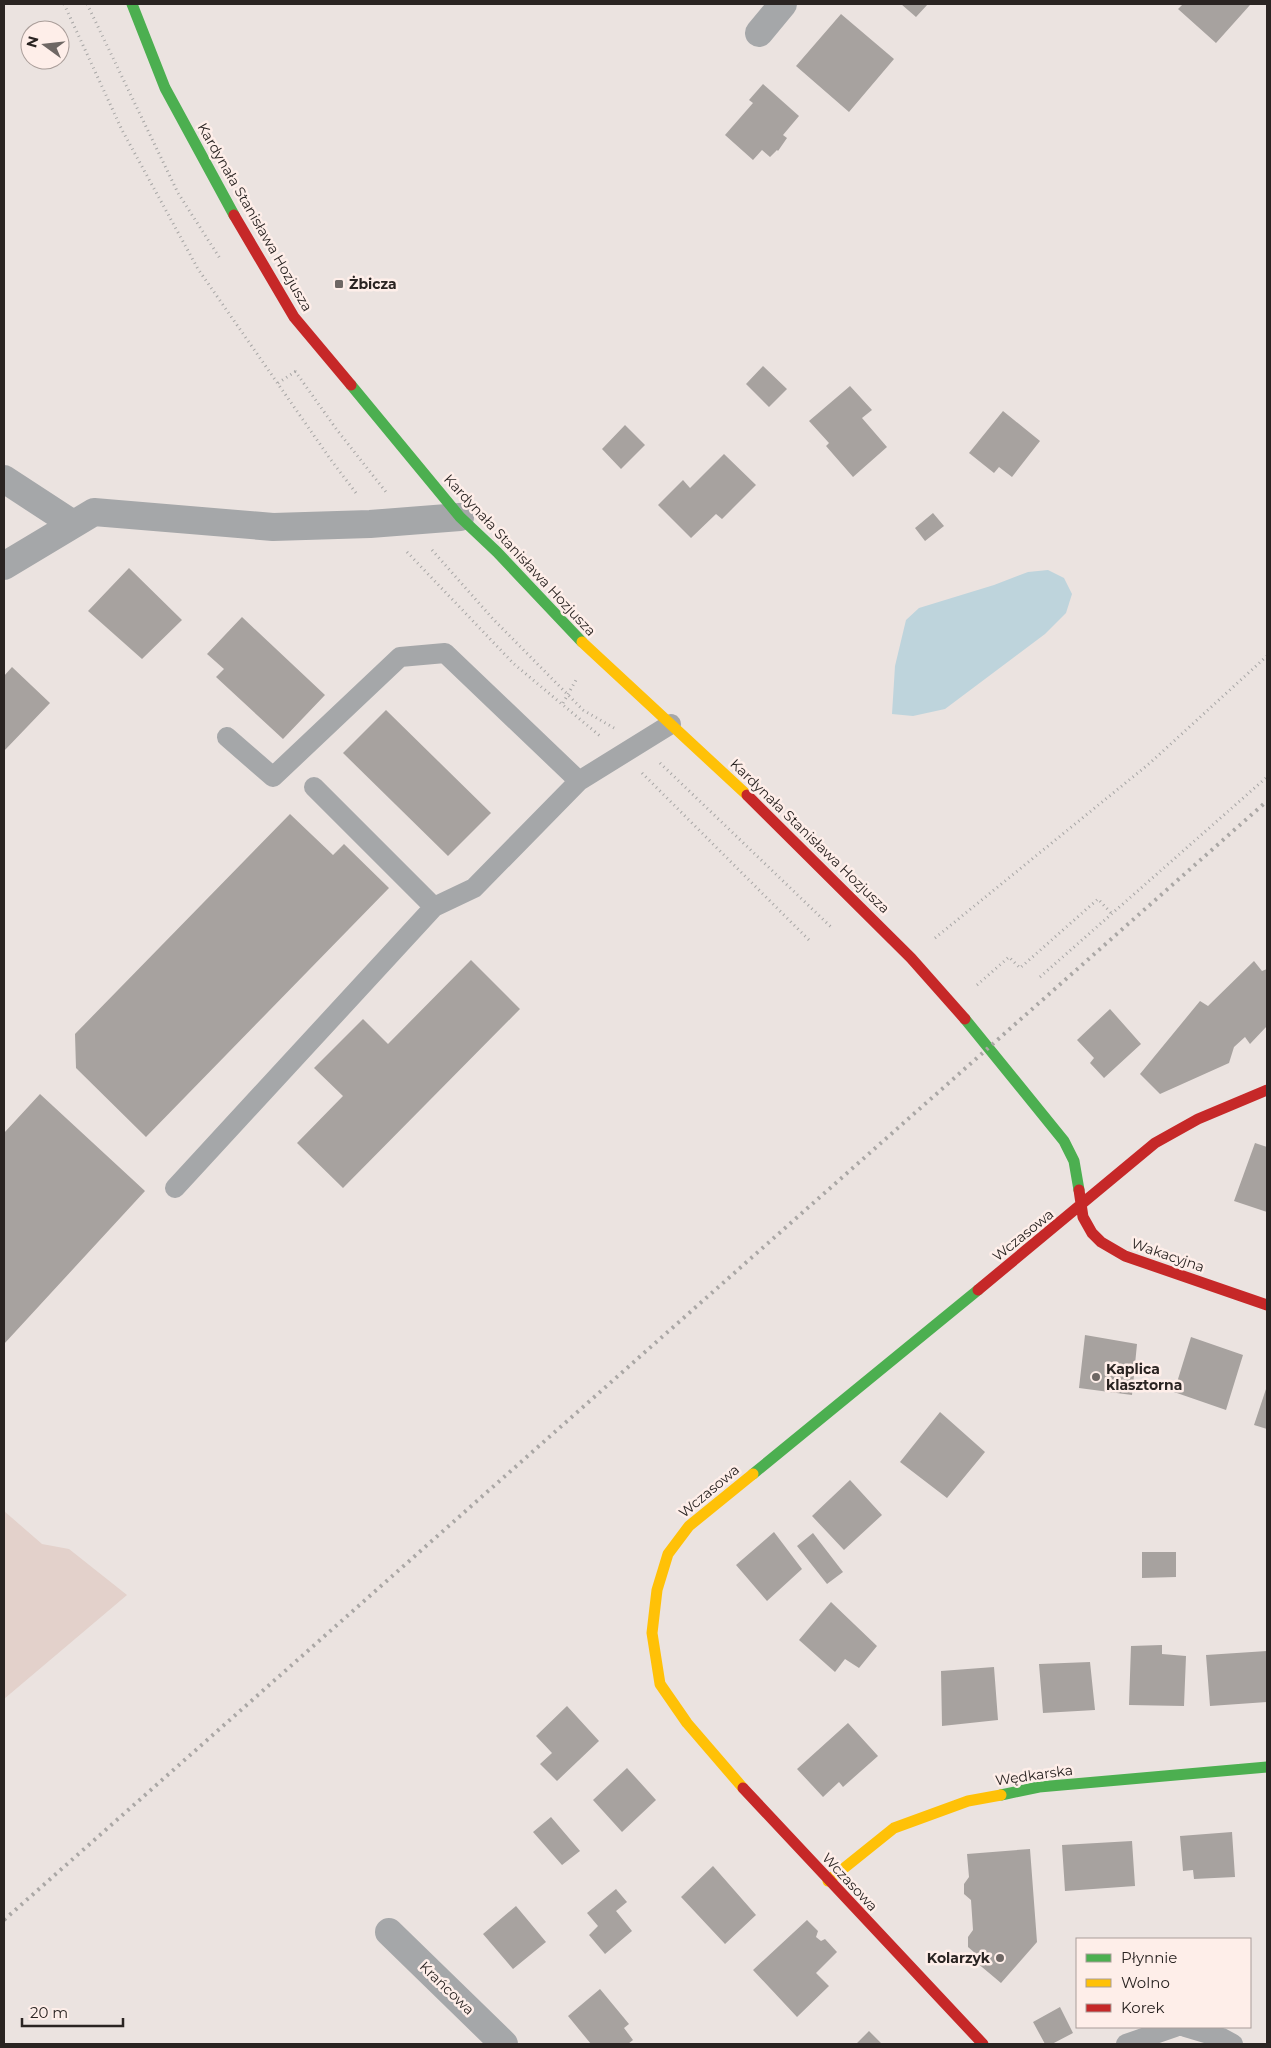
<svg xmlns="http://www.w3.org/2000/svg" width="1271" height="2048" viewBox="0 0 1271 2048" font-family="Montserrat,sans-serif">
	<rect width="100%" height="100%" fill="#ebe3e0"/>
	<!-- green -->
	<path fill="#e3d1cb" d="M 4,1511 L 42,1544 L 69,1549 L 127,1595 L 4,1699 Z"/>
	<!-- water -->
	<path fill="#bed4dc" d="M 1048,570 L 1064,578 L 1072,594 L 1066,613 L 1045,634 L 945,709 L 913,716 L 892,714 L 895,666 L 906,620 L 919,608 L 994,585 L 1028,572 Z"/>
	<!-- building -->
	<path fill="#a7a29f" d="M 901,4 L 928,4 L 916,17 Z
		M 1183,4 L 1249,4 L 1250,5 L 1216,43 L 1178,9 Z
		M 841,14 L 894,59 L 849,112 L 796,66 Z
		M 763,84 L 799,116 L 783,135 L 787,138 L 778,151 L 777,150 L 770,157 L 762,150 L 753,160 L 725,135 L 753,103 L 749,100 Z
		M 763,366 L 787,389 L 769,407 L 746,384 Z
		M 850,386 L 872,410 L 862,418 L 887,447 L 853,477 L 826,446 L 829,443 L 809,421 Z
		M 1003,411 L 1040,441 L 1012,477 L 999,467 L 994,473 L 969,453 Z
		M 625,425 L 645,445 L 621,469 L 602,449 Z
		M 724,454 L 756,485 L 722,519 L 716,514 L 691,538 L 658,505 L 683,480 L 690,488 Z
		M 933,513 L 944,526 L 925,541 L 915,528 Z
		M 129,568 L 182,620 L 142,659 L 88,611 Z
		M 242,617 L 325,695 L 283,739 L 216,677 L 224,669 L 207,654 Z
		M 12,667 L 50,703 L 4,751 L 4,676 Z
		M 386,710 L 491,813 L 448,856 L 343,753 Z
		M 290,814 L 333,855 L 344,844 L 389,888 L 146,1137 L 76,1068 L 75,1034 Z
		M 471,960 L 520,1009 L 343,1188 L 297,1143 L 343,1096 L 314,1068 L 363,1019 L 388,1044 Z
		M 1254,961 L 1262,971 L 1267,969 L 1267,1026 L 1250,1044 L 1245,1037 L 1234,1047 L 1229,1063 L 1160,1094 L 1140,1074 L 1200,1001 L 1208,1006 Z
		M 1110,1009 L 1141,1044 L 1104,1078 L 1090,1063 L 1094,1058 L 1077,1040 Z
		M 40,1094 L 145,1191 L 4,1344 L 4,1133 Z
		M 1255,1143 L 1267,1147 L 1267,1212 L 1234,1201 Z
		M 1085,1335 L 1137,1344 L 1132,1395 L 1079,1388 Z
		M 1191,1337 L 1243,1355 L 1226,1410 L 1174,1392 Z
		M 1267,1386 L 1267,1429 L 1254,1425 Z
		M 940,1412 L 985,1452 L 947,1498 L 900,1462 Z
		M 850,1480 L 882,1515 L 844,1550 L 812,1516 Z
		M 774,1532 L 802,1569 L 767,1601 L 736,1565 Z
		M 813,1533 L 843,1572 L 827,1584 L 797,1546 Z
		M 1142,1552 L 1176,1552 L 1176,1577 L 1142,1578 Z
		M 831,1602 L 877,1646 L 859,1668 L 845,1659 L 835,1672 L 799,1640 Z
		M 1162,1645 L 1162,1654 L 1186,1656 L 1184,1706 L 1129,1705 L 1131,1646 Z
		M 1267,1651 L 1267,1702 L 1210,1706 L 1206,1655 Z
		M 1090,1662 L 1095,1710 L 1043,1713 L 1039,1664 Z
		M 994,1667 L 998,1720 L 942,1726 L 941,1671 Z
		M 567,1706 L 599,1741 L 557,1781 L 540,1764 L 552,1753 L 536,1736 Z
		M 848,1723 L 878,1756 L 843,1787 L 839,1782 L 823,1797 L 797,1769 Z
		M 627,1768 L 656,1800 L 622,1832 L 593,1800 Z
		M 551,1817 L 580,1851 L 562,1865 L 533,1832 Z
		M 1232,1832 L 1235,1877 L 1194,1879 L 1193,1870 L 1183,1871 L 1180,1836 Z
		M 1132,1841 L 1135,1886 L 1065,1891 L 1062,1845 Z
		M 1030,1849 L 1037,1942 L 1001,1983 L 976,1962 L 975,1953 L 968,1947 L 968,1937 L 973,1930 L 971,1900 L 964,1894 L 964,1884 L 969,1877 L 967,1854 Z
		M 713,1866 L 756,1915 L 725,1944 L 681,1897 Z
		M 616,1889 L 627,1902 L 616,1911 L 632,1931 L 605,1954 L 589,1935 L 598,1926 L 587,1913 Z
		M 516,1906 L 546,1942 L 513,1969 L 483,1934 Z
		M 807,1920 L 818,1931 L 816,1937 L 821,1941 L 825,1939 L 837,1952 L 816,1973 L 829,1986 L 797,2017 L 753,1970 Z
		M 600,1989 L 629,2024 L 624,2028 L 633,2040 L 628,2044 L 591,2044 L 568,2016 Z
		M 1060,2007 L 1073,2033 L 1052,2044 L 1045,2044 L 1033,2022 Z
		M 869,2031 L 882,2044 L 856,2044 Z"/>
	<g fill="none" stroke-linecap="round" stroke-linejoin="round">
		<!-- path -->
		<path stroke="#a7a6a5" stroke-width="3" stroke-dasharray="1 4" stroke-linecap="butt" d="M 64,4 L 122,130 L 198,269 L 331,460 L 356,493
			M 87,4 L 178,193 L 221,260
			M 295,371 L 337,430 L 386,492
			M 278,383 L 296,371
			M 432,550 L 494,620 L 583,710 L 614,728
			M 407,552 L 514,664 L 600,736
			M 563,703 L 576,680
			M 660,763 L 831,927
			M 642,773 L 811,942
			M 935,938 L 1150,763 L 1267,656
			M 1040,977 L 1267,777
			M 977,985 L 1009,957 L 1020,968 L 1098,899 L 1112,914"/>
		<!-- lane -->
		<path stroke="#a5a7a9" stroke-width="20" d="M 227,737 L 273,777 L 400,657 L 445,653 L 579,781
			M 314,787 L 434,907
			M 175,1188 L 434,907 L 474,888 L 579,781 L 671,724
			M 1185,2027 L 1222,2038 L 1233,2044
			M 1126,2044 L 1175,2027"/>
		<!-- street -->
		<path stroke="#a5a7a9" stroke-width="28" d="M 759,33 L 783,4
			M 4,479 L 73,524
			M 4,566 L 94,512 L 273,527 L 370,524 L 460,517
			M 389,1932 L 504,2044"/>
		<!-- fast -->
		<path stroke="#4caf50" stroke-width="11" d="M 132,4 L 165,88 L 234,215
			M 351,385 L 460,517 L 497,552 L 582,642
			M 965,1019 L 1064,1141 L 1074,1161 L 1079,1190
			M 753,1474 L 978,1290
			M 1001,1795 L 1039,1787 L 1267,1767"/>
		<!-- slow -->
		<path stroke="#ffc107" stroke-width="11" d="M 582,642 L 747,795
			M 743,1788 L 687,1723 L 660,1684 L 652,1633 L 657,1590 L 668,1554 L 689,1526 L 753,1474
			M 828,1881 L 894,1828 L 968,1801 L 1001,1795"/>
		<!-- jam -->
		<path stroke="#c62828" stroke-width="11" d="M 234,215 L 294,317 L 351,385
			M 747,795 L 911,958 L 965,1019
			M 1079,1190 L 1083,1217 L 1092,1233 L 1101,1242 L 1125,1256 L 1267,1305
			M 978,1290 L 1155,1143 L 1198,1119 L 1267,1090
			M 743,1788 L 983,2044"/>
		<!-- rail -->
		<path stroke="#aaa7a5" stroke-width="4" stroke-dasharray="2.5 5" stroke-linecap="butt" d="M 4,1920 L 1267,801"/>
	</g>
	<!-- markers -->
	<g fill="#6e6764" stroke="#feeee9" stroke-width="2">
		<rect x="334" y="279" width="10" height="10" rx="2.5"/>
		<circle cx="1096" cy="1377" r="5"/>
		<circle cx="1000" cy="1958" r="5"/>
	</g>
	<g text-anchor="middle" stroke-width="5" stroke-linejoin="round" paint-order="stroke">
		<!-- street labels -->
		<g font-size="14" fill="#2a2422" stroke="#feeee9">
			<text transform="translate(255 217) rotate(60)" y="5">Kardynała Stanisława Hozjusza</text>
			<text transform="translate(520 555) rotate(47)" y="5">Kardynała Stanisława Hozjusza</text>
			<text transform="translate(810 836) rotate(44)" y="5">Kardynała Stanisława Hozjusza</text>
			<text transform="translate(1023 1235) rotate(-39)" y="5">Wczasowa</text>
			<text transform="translate(1168 1255) rotate(19)" y="5">Wakacyjna</text>
			<text transform="translate(709 1491) rotate(-40)" y="5">Wczasowa</text>
			<text transform="translate(1034 1775) rotate(-8)" y="5">Wędkarska</text>
			<text transform="translate(850 1882) rotate(47)" y="5">Wczasowa</text>
			<text transform="translate(447 1988) rotate(44)" y="5">Krańcowa</text>
		</g>
		<!-- poi labels -->
		<g font-size="14" font-weight="bold" fill="#2a2422" stroke="#feeee9" text-anchor="start">
			<text x="349" y="289">Żbicza</text>
			<text x="1106" y="1374">Kaplica<tspan x="1106" dy="16">klasztorna</tspan></text>
			<text x="990" y="1963" text-anchor="end">Kolarzyk</text>
		</g>
	</g>
	<!-- border -->
	<rect width="1271" height="2048" fill="none" stroke="#2a2422" stroke-width="10"/>
	<!-- legend -->
	<rect x="1076" y="1938" width="175" height="90" fill="#feeee9" stroke="#a99d99"/>
	<rect x="1086" y="1954" width="25" height="8" fill="#4caf50" stroke="#a99d99"/>
	<text x="1121" y="1963" font-size="15" fill="#2a2422">Płynnie</text>
	<rect x="1086" y="1979" width="25" height="8" fill="#ffc107" stroke="#a99d99"/>
	<text x="1121" y="1988" font-size="15" fill="#2a2422">Wolno</text>
	<rect x="1086" y="2004" width="25" height="8" fill="#c62828" stroke="#a99d99"/>
	<text x="1121" y="2013" font-size="15" fill="#2a2422">Korek</text>
	<!-- north arrow -->
	<g transform="translate(45 45) rotate(285)"><circle r="24" fill="#feeee9" stroke="#a99d99"/>
	<path d="M0-4L9 19L0 12L-9 19Z" fill="#6e6764"/>
	<text y="-8" font-size="14" font-weight="bold" text-anchor="middle" fill="#2a2422">N</text>
	</g>
	<!-- scale -->
	<path d="M22 2018v8h101v-8" fill="none" stroke="#2a2422" stroke-width="2.5"/>
	<text x="30" y="2018" font-size="15" fill="#2a2422" stroke="#feeee9" stroke-width="4" paint-order="stroke">20 m</text>
</svg>
